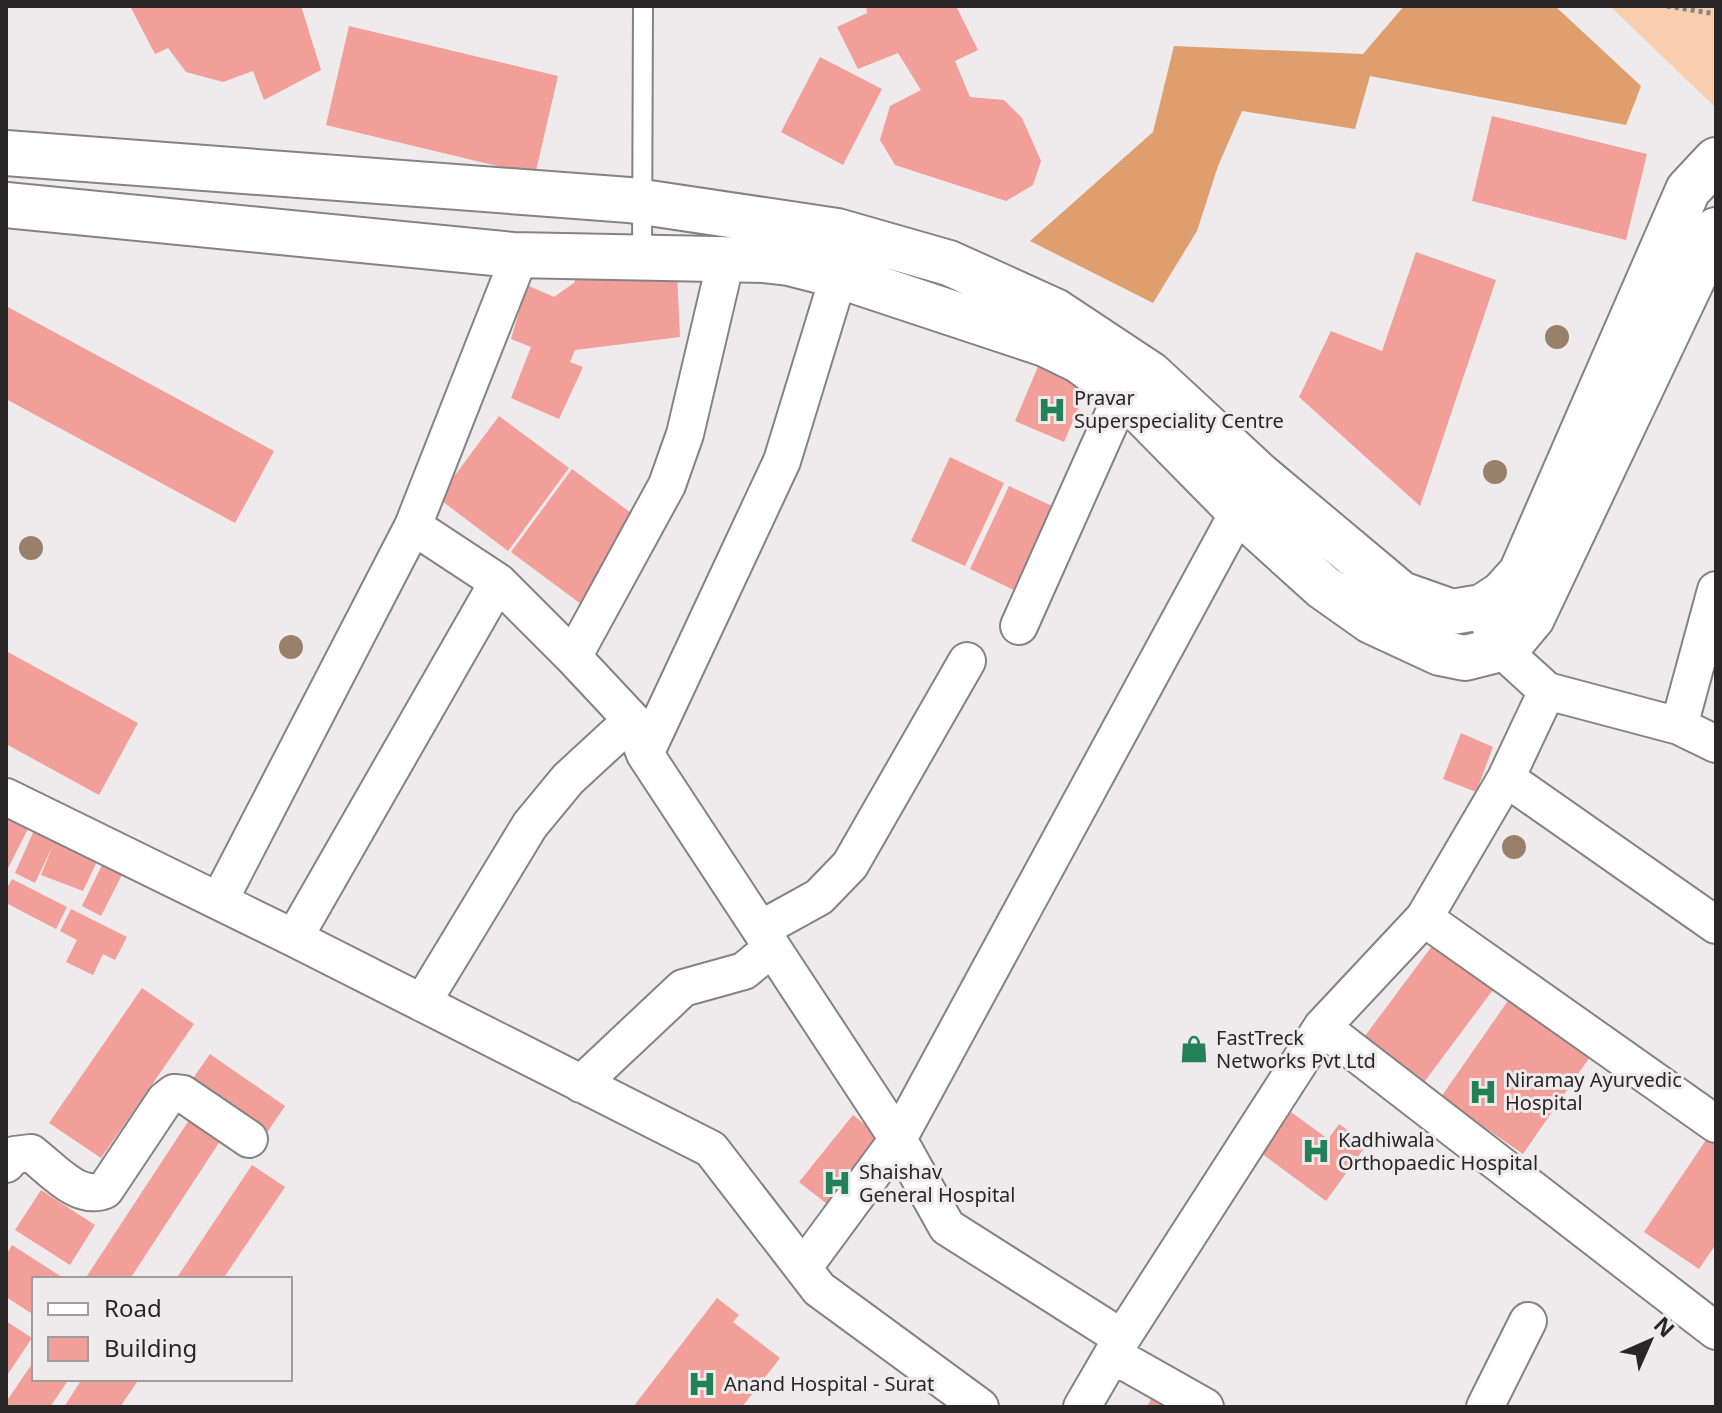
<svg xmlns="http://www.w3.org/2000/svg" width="1722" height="1413" viewBox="0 0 1722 1413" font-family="'Noto Sans',sans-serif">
	<rect width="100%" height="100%" fill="#efeaec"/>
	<!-- green -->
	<path fill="#f8ceaf" d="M 1610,6 L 1716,6 L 1716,108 Z"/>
	<!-- forest -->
	<path fill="#df9e6d" d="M 1404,6 L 1555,6 L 1641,86 L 1626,125 L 1370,76 L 1355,129 L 1242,111 L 1218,166 L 1197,231 L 1153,303 L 1030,241 L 1153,132 L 1174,46 L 1363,54 Z"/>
	<!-- building -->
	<path fill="#f29e99" d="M 130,6 L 301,6 L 321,70 L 264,100 L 253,71 L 223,82 L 186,72 L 168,48 L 155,54 Z
		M 866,6 L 956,6 L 978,50 L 955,61 L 970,97 L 1004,100 L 1022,118 L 1041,161 L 1033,185 L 1006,201 L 895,165 L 880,140 L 890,106 L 921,90 L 898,53 L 858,69 L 837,27 L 867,13 Z
		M 349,26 L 558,76 L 535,175 L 326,125 Z
		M 820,57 L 882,89 L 843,165 L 781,132 Z
		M 1492,116 L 1647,154 L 1626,240 L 1472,201 Z
		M 1416,252 L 1496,280 L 1420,506 L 1299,397 L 1331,331 L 1382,351 Z
		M 574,270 L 677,273 L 680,337 L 575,350 L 570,362 L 583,367 L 559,419 L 511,398 L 531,347 L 511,339 L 527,285 L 554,297 L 575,282 Z
		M 6,306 L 274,451 L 235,523 L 6,399 Z
		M 1042,357 L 1091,378 L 1064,442 L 1015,421 Z
		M 499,416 L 569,468 L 508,551 L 438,498 Z
		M 950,457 L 1004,483 L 965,566 L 911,541 Z
		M 572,469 L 643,522 L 581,604 L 511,552 Z
		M 1009,486 L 1063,511 L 1024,595 L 970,569 Z
		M 6,651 L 138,723 L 99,795 L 6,744 Z
		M 1461,733 L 1493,747 L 1476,792 L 1443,779 Z
		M 6,810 L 31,823 L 6,872 Z
		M 36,826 L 101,853 L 83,891 L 41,875 L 53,845 L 35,883 L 15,873 Z
		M 107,855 L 127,865 L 101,916 L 82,906 Z
		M 12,879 L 67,907 L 56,929 L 6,903 L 6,890 Z
		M 71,909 L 127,937 L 115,960 L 103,954 L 93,975 L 66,962 L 77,940 L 60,931 Z
		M 1438,938 L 1498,983 L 1422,1085 L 1362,1040 Z
		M 142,988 L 194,1024 L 101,1158 L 49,1123 Z
		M 1512,995 L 1594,1051 L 1523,1154 L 1441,1097 Z
		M 210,1054 L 285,1106 L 264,1137 L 189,1084 Z
		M 195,1111 L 226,1132 L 130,1279 L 85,1279 Z
		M 1291,1112 L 1328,1139 L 1339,1124 L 1367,1144 L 1326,1201 L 1261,1153 Z
		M 853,1115 L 885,1141 L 832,1208 L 799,1182 Z
		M 1710,1134 L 1716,1138 L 1716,1244 L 1699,1269 L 1644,1232 Z
		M 252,1165 L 285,1187 L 223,1279 L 176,1279 Z
		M 41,1190 L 95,1225 L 70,1265 L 15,1230 Z
		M 12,1245 L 65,1279 L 34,1279 L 34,1315 L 6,1297 L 6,1255 Z
		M 717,1298 L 739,1315 L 733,1322 L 780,1358 L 742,1407 L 633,1407 Z
		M 6,1321 L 32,1338 L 6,1377 Z
		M 34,1361 L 34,1379 L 69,1379 L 50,1407 L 6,1407 L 6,1402 Z
		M 82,1379 L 139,1379 L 120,1407 L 64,1407 Z
		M 1155,1391 L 1187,1407 L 1147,1407 Z"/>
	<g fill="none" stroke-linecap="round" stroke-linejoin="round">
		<defs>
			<path id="lane" d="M 642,257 L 643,6"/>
			<path id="street" d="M 413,526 L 498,582 L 573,657 L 632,720 L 645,754 L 898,1139 L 947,1227 L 1122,1338
				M 1482,607 L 1501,649 L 1547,691 L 1679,726 L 1716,744
				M 1019,626 L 1123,393
				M 573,657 L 667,485 L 685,434 L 726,260
				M 1679,726 L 1716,590
				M 645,754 L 782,461 L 846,252
				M 1506,778 L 1716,925
				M 6,797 L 294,938 L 711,1149 L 819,1289 L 980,1407
				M 219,901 L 413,526 L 520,255
				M 1424,918 L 1716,1124
				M 761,929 L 819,897 L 850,865 L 967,661
				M 294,938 L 498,582
				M 422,1003 L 530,825 L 568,779 L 632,720
				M 1322,1027 L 1716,1331
				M 581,1084 L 683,988 L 744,971 L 772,948
				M 6,1164 L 14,1155 L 31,1153 C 52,1169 78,1201 105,1190 L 165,1100 L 174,1093 L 183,1094 L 249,1139
				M 803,1268 L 898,1139 L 1239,511
				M 1113,1355 L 1205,1407
				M 1082,1407 L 1122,1338 L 1322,1027 L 1424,918 L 1506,778 L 1547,691
				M 1485,1407 L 1528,1321"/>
			<path id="secondary" d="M 6,153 L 629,200 L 837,231 L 949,263 L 1055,311 L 1150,374 L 1259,475 L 1401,594 L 1452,612 L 1482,607 L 1502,594 L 1521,573 L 1688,190 L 1716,160
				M 6,205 L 513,255 L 764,260 L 789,263 L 840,276 L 1045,344 L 1080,361 L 1123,393 L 1239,511 L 1323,587 L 1371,621 L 1440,653 L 1465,658 L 1501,649 L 1512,642 L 1532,618 L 1716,230"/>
		</defs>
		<!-- lane casing -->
		<use href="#lane" stroke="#868284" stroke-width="22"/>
		<!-- street casing -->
		<use href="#street" stroke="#868284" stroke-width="40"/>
		<!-- secondary casing -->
		<use href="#secondary" stroke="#868284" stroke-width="48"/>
		<!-- path -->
		<path stroke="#888586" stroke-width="5" stroke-dasharray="4 4" stroke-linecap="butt" d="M 1667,6 L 1716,14"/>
		<!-- lane -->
		<use href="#lane" stroke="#fff" stroke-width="18"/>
		<!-- street -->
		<use href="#street" stroke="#fff" stroke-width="36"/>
		<!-- secondary -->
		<use href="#secondary" stroke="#fff" stroke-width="44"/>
	</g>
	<!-- trees -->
	<g fill="#99806b">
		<circle cx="1557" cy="337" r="12"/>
		<circle cx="1495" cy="472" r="12"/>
		<circle cx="31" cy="548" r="12"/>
		<circle cx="291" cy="647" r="12"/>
		<circle cx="1514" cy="847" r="12"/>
	</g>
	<!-- icons -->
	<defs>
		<symbol id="hospital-bare" viewBox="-9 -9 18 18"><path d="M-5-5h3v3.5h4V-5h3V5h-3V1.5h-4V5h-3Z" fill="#238158" stroke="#efeaec" stroke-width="2.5" paint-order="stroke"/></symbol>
		<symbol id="shop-bare" viewBox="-9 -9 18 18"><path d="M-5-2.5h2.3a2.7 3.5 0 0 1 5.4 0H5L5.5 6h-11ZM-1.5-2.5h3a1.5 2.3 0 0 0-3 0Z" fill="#238158" stroke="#efeaec" stroke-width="2.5" paint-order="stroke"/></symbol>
	</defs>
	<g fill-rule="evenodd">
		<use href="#hospital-bare" x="1032" y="390" width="40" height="40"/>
		<use href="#shop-bare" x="1174" y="1029" width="40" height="40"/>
		<use href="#hospital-bare" x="1463" y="1072" width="40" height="40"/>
		<use href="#hospital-bare" x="1296" y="1131" width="40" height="40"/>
		<use href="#hospital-bare" x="817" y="1163" width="40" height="40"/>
		<use href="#hospital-bare" x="682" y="1364" width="40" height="40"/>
	</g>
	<g text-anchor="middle" stroke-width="6" stroke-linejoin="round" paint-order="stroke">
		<!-- poi labels -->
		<g font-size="20" fill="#282627" stroke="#efeaec" text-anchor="start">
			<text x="1074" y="405">Pravar<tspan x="1074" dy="23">Superspeciality Centre</tspan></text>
			<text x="1216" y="1045">FastTreck<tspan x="1216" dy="23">Networks Pvt Ltd</tspan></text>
			<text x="1505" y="1087">Niramay Ayurvedic<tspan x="1505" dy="23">Hospital</tspan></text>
			<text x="1338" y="1147">Kadhiwala<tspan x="1338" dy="23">Orthopaedic Hospital</tspan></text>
			<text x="859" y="1179">Shaishav<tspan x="859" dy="23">General Hospital</tspan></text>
			<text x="724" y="1391">Anand Hospital - Surat</text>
		</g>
	</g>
	<!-- border -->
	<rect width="1722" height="1413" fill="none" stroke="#282627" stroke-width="16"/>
	<!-- legend -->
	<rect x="32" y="1277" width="260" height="104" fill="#efeaec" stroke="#9f9c9d" stroke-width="2"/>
	<rect x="48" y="1303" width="40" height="12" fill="#ffffff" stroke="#9f9c9d" stroke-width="2"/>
	<text x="104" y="1317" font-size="24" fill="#282627">Road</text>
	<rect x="48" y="1337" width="40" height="24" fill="#f29e99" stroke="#9f9c9d" stroke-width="2"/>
	<text x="104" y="1357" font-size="24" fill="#282627">Building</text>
	<!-- north arrow -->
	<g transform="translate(1650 1341) rotate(45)" stroke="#efeaec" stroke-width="6" paint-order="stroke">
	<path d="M0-6L14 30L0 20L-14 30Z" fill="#282627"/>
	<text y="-12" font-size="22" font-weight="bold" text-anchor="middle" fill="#282627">N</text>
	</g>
</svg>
